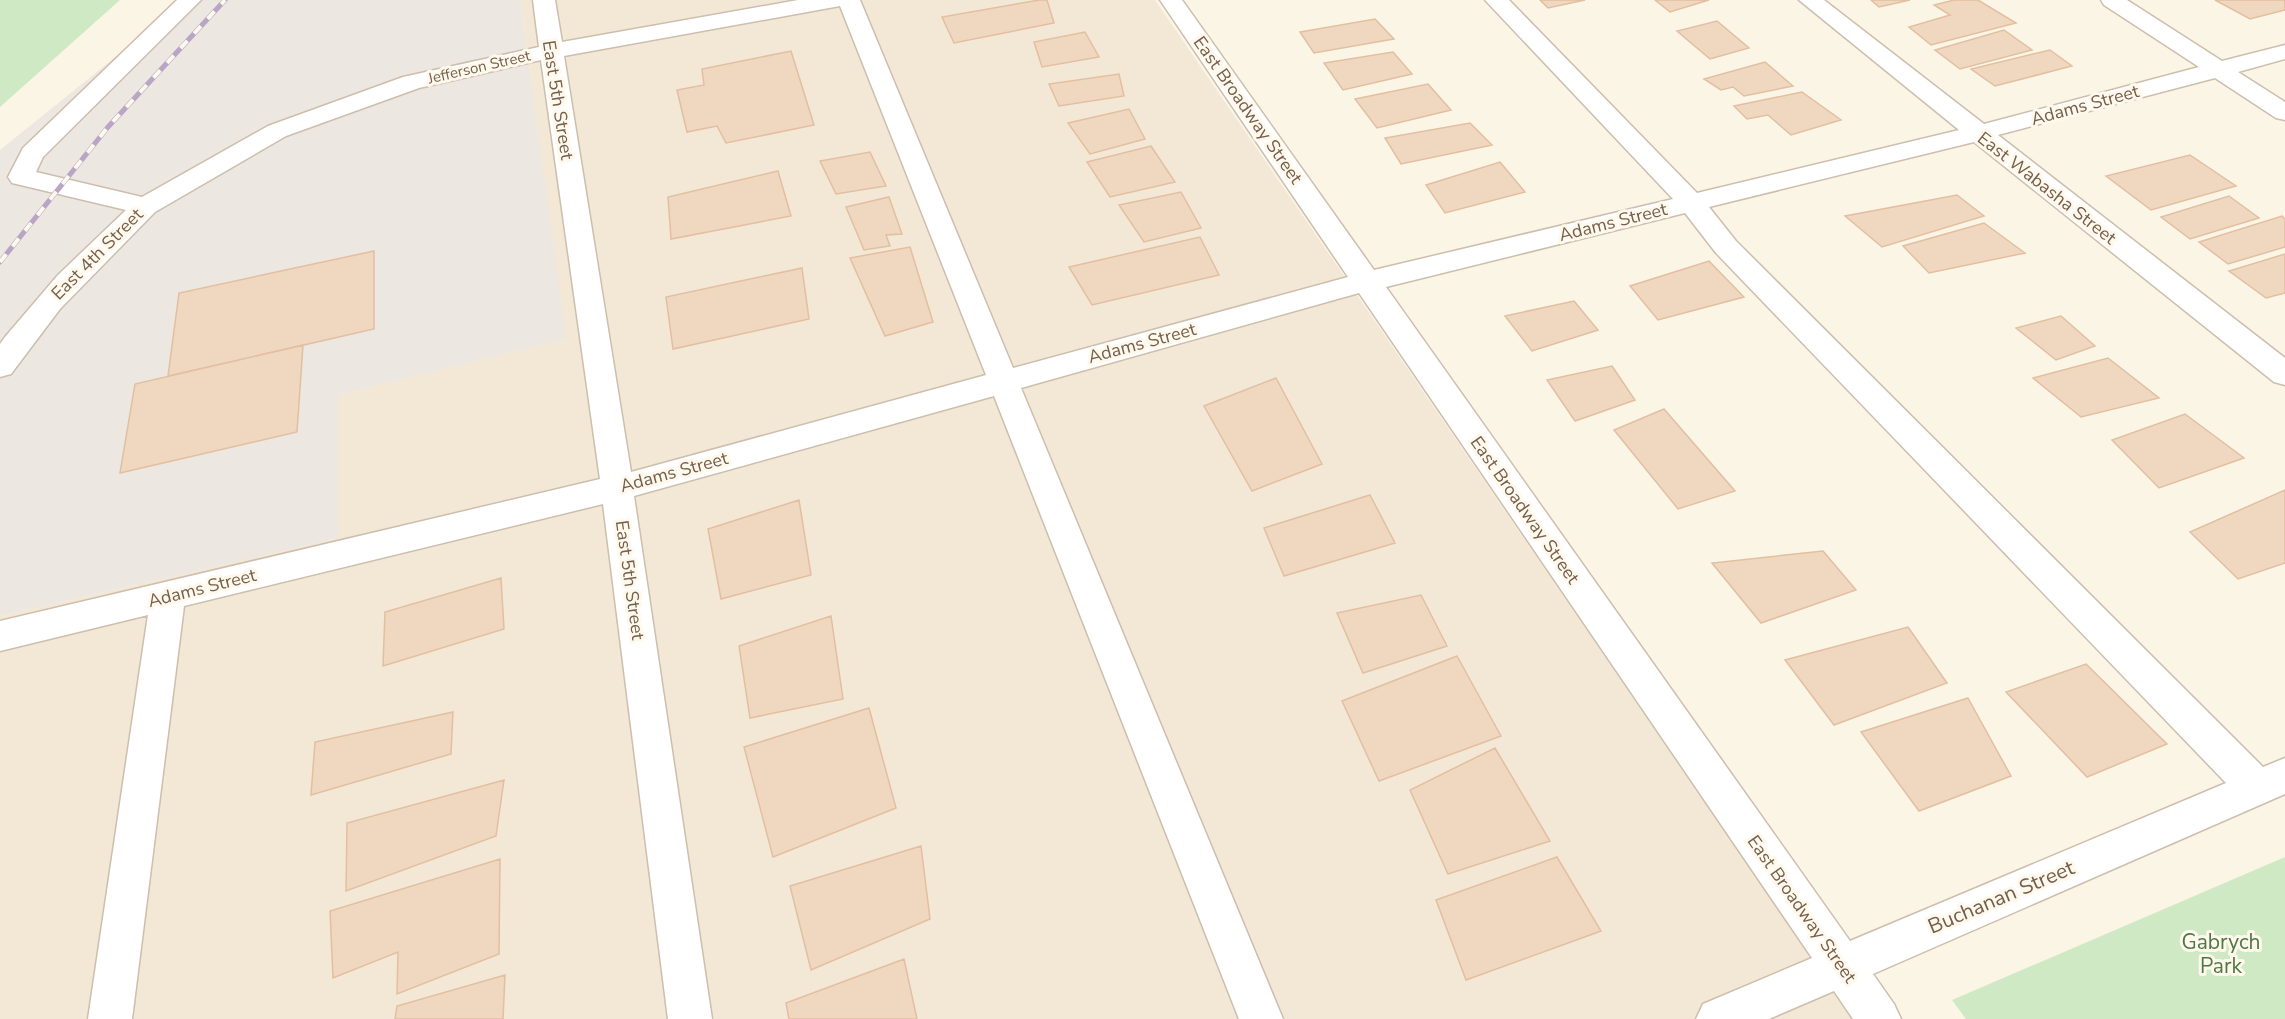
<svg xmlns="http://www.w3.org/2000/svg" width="2285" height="1019" viewBox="0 0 2285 1019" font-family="'Nunito Sans',sans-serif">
	<rect width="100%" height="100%" fill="#fbf5e6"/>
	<!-- residential -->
	<path fill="#f3e8d5" d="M 520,0 L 1155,0 L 1853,1019 L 0,1019 L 0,616 L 337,538 L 338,395 L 565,339 Z"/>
	<!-- industrial -->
	<path fill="#ece7e0" d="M 186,0 L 520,0 L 566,339 L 338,395 L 338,538 L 0,616 L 0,150 Z"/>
	<!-- green -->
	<path fill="#d0e9c5" d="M 0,0 L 120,0 L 0,107 Z
		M 2285,857 L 2285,1019 L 1966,1019 L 1952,1000 Z"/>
	<!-- building -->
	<path fill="#f0d7bf" stroke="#e2bfa0" stroke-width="1.5" d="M 1039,0 L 1047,0 L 1054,23 L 954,43 L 942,17 Z
		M 1540,0 L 1585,0 L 1548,8 Z
		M 1655,0 L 1709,0 L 1670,12 Z
		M 1871,0 L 1910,0 L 1879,7 Z
		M 1954,0 L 1978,0 L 2016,23 L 1931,45 L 1909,27 L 1950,15 L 1934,5 Z
		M 2215,0 L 2285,0 L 2285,10 L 2250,19 Z
		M 1375,19 L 1394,39 L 1314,53 L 1300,32 Z
		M 1717,21 L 1749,48 L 1710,59 L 1677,31 Z
		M 2004,30 L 2032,50 L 1960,69 L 1935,50 Z
		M 1085,32 L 1099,57 L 1042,67 L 1034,42 Z
		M 2050,50 L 2072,66 L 1995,86 L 1971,69 Z
		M 791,51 L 814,125 L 726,143 L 717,126 L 687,132 L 677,90 L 704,85 L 702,69 Z
		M 1393,52 L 1412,74 L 1343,90 L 1324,63 Z
		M 1765,62 L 1793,86 L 1744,96 L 1733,87 L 1721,90 L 1704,79 Z
		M 1119,74 L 1124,96 L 1059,106 L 1049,84 Z
		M 1428,84 L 1451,110 L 1377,128 L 1355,99 Z
		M 1802,92 L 1841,120 L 1791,135 L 1768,115 L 1747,119 L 1734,106 Z
		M 1129,109 L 1145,139 L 1090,154 L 1068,123 Z
		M 1470,123 L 1492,145 L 1401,164 L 1385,138 Z
		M 1151,146 L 1175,182 L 1110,197 L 1087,162 Z
		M 870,152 L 886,186 L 836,194 L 820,161 Z
		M 2190,155 L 2236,186 L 2151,210 L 2106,176 Z
		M 1500,162 L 1525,192 L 1445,213 L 1426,185 Z
		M 778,171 L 791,216 L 671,239 L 668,197 Z
		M 1181,192 L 1201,228 L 1144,242 L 1119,205 Z
		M 1957,195 L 1984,216 L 1882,247 L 1845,216 Z
		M 2229,196 L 2259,218 L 2190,239 L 2161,217 Z
		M 889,197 L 902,234 L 886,235 L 890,246 L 864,250 L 846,207 Z
		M 2282,216 L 2285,219 L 2285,247 L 2228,264 L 2199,242 Z
		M 1984,223 L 2025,253 L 1929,273 L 1903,246 Z
		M 1200,237 L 1219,275 L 1092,305 L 1069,267 Z
		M 910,247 L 933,322 L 885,336 L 850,258 Z
		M 374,251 L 374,329 L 168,376 L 179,293 Z
		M 2285,254 L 2285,293 L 2266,298 L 2229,271 Z
		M 1709,261 L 1744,297 L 1658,320 L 1630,286 Z
		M 802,268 L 809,319 L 673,349 L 666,297 Z
		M 1574,301 L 1598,330 L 1532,351 L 1505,316 Z
		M 2061,316 L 2095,346 L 2056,360 L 2016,328 Z
		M 303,345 L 297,432 L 120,473 L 135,384 Z
		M 2108,358 L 2159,398 L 2081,417 L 2033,378 Z
		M 1612,366 L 1635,400 L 1575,421 L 1547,380 Z
		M 1276,378 L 1322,464 L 1252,491 L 1204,406 Z
		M 1664,409 L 1735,491 L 1678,509 L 1614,430 Z
		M 2185,414 L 2244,458 L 2159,488 L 2112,440 Z
		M 2285,490 L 2285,563 L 2238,579 L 2190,532 Z
		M 1370,495 L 1395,543 L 1284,576 L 1264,528 Z
		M 799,500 L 811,575 L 721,599 L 708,529 Z
		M 1823,551 L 1856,590 L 1761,623 L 1712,563 Z
		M 501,578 L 504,629 L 383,666 L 385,612 Z
		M 1421,595 L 1447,646 L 1363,673 L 1337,613 Z
		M 831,616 L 843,699 L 750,718 L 739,646 Z
		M 1908,627 L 1947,683 L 1834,725 L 1785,660 Z
		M 1457,656 L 1501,736 L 1379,781 L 1342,701 Z
		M 2086,664 L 2167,744 L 2087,777 L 2006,692 Z
		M 1968,698 L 2011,776 L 1919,811 L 1861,732 Z
		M 869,708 L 896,808 L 773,857 L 744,747 Z
		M 453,712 L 451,754 L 311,795 L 315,742 Z
		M 1495,748 L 1550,841 L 1448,874 L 1410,790 Z
		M 504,780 L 496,836 L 346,891 L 347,823 Z
		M 921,846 L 930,919 L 811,970 L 790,886 Z
		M 1557,857 L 1601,931 L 1466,980 L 1436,900 Z
		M 500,859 L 499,954 L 397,994 L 398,952 L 333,978 L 330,911 Z
		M 904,959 L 917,1019 L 789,1019 L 786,1003 Z
		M 505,975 L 503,1019 L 395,1019 L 397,1006 Z"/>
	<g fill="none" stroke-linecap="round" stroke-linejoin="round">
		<defs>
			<path id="minor" d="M 177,0 L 201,0 L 43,157 L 36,172 L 142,197 L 268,126 L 403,77 L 539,47 L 533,0 L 555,0 L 562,42 L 798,0 L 860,0 L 1013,368 L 1348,277 L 1160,0 L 1182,0 L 1374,270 L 1673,199 L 1485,0 L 1509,0 L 1697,193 L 1959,130 L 1799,0 L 1824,0 L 1984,124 L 2199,67 L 2104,5 L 2101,0 L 2127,0 L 2222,61 L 2285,45 L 2285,59 L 2238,72 L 2285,102 L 2285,120 L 2276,118 L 2215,78 L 1998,135 L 2285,358 L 2285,385 L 2274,382 L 1974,142 L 1709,207 L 1736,241 L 2263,767 L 2285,758 L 2285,794 L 1873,974 L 1894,1004 L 1901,1019 L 1853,1019 L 1834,991 L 1769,1019 L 1696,1019 L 1703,1004 L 1812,958 L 1359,293 L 1021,388 L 1283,1019 L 1239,1019 L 994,396 L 634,496 L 712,1019 L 668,1019 L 603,504 L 184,606 L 132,1019 L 88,1019 L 148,615 L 0,651 L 0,621 L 600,479 L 541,60 L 419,88 L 286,136 L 155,212 L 60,309 L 11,374 L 0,377 L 0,344 L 5,337 L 58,275 L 126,210 L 12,183 L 8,177 L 23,148 ZM 840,6 L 986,375 L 631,472 L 564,56 ZM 1685,213 L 1716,253 L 2226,783 L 1850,941 L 1386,287 Z"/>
		</defs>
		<!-- minor casing -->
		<use href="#minor" stroke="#cdbead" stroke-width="3"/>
		<!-- minor -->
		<use href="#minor" fill="#fff" fill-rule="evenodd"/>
		<defs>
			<path id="rail" d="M 0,262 L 108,127 L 225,0"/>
		</defs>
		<!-- rail casing -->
		<use href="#rail" stroke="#b9a5c5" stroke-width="5"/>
		<!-- rail -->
		<use href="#rail" stroke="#fef9ec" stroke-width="4" stroke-dasharray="10" stroke-linecap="butt"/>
	</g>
	<g text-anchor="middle" stroke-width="6" stroke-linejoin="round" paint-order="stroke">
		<!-- far-street labels -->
		<g font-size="15" fill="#745e4c" stroke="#fef9ec">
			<text transform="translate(479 67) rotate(-13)" y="5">Jefferson Street</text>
		</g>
		<!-- street labels -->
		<g font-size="18" fill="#745e4c" stroke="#fef9ec">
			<text transform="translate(558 100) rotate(81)" y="6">East 5th Street</text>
			<text transform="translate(2085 105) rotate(-15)" y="6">Adams Street</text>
			<text transform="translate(1248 110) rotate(55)" y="6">East Broadway Street</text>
			<text transform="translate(2047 188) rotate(38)" y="6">East Wabasha Street</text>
			<text transform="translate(1613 222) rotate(-14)" y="6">Adams Street</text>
			<text transform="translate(97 254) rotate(-45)" y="6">East 4th Street</text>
			<text transform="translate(1142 343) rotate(-15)" y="6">Adams Street</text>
			<text transform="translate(674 472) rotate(-15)" y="6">Adams Street</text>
			<text transform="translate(1525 510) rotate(55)" y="6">East Broadway Street</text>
			<text transform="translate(630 580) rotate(82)" y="6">East 5th Street</text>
			<text transform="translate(202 588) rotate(-14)" y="6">Adams Street</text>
			<text transform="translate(1802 909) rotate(55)" y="6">East Broadway Street</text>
		</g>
		<!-- near-street labels -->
		<g font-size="21" fill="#745e4c" stroke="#fef9ec">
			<text transform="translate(2001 897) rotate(-23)" y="7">Buchanan Street</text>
		</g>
		<!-- near-park labels -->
		<g font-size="21" fill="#4f7944" stroke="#fef9ec">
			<text x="2221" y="949">Gabrych<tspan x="2221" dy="24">Park</tspan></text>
		</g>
	</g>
</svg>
